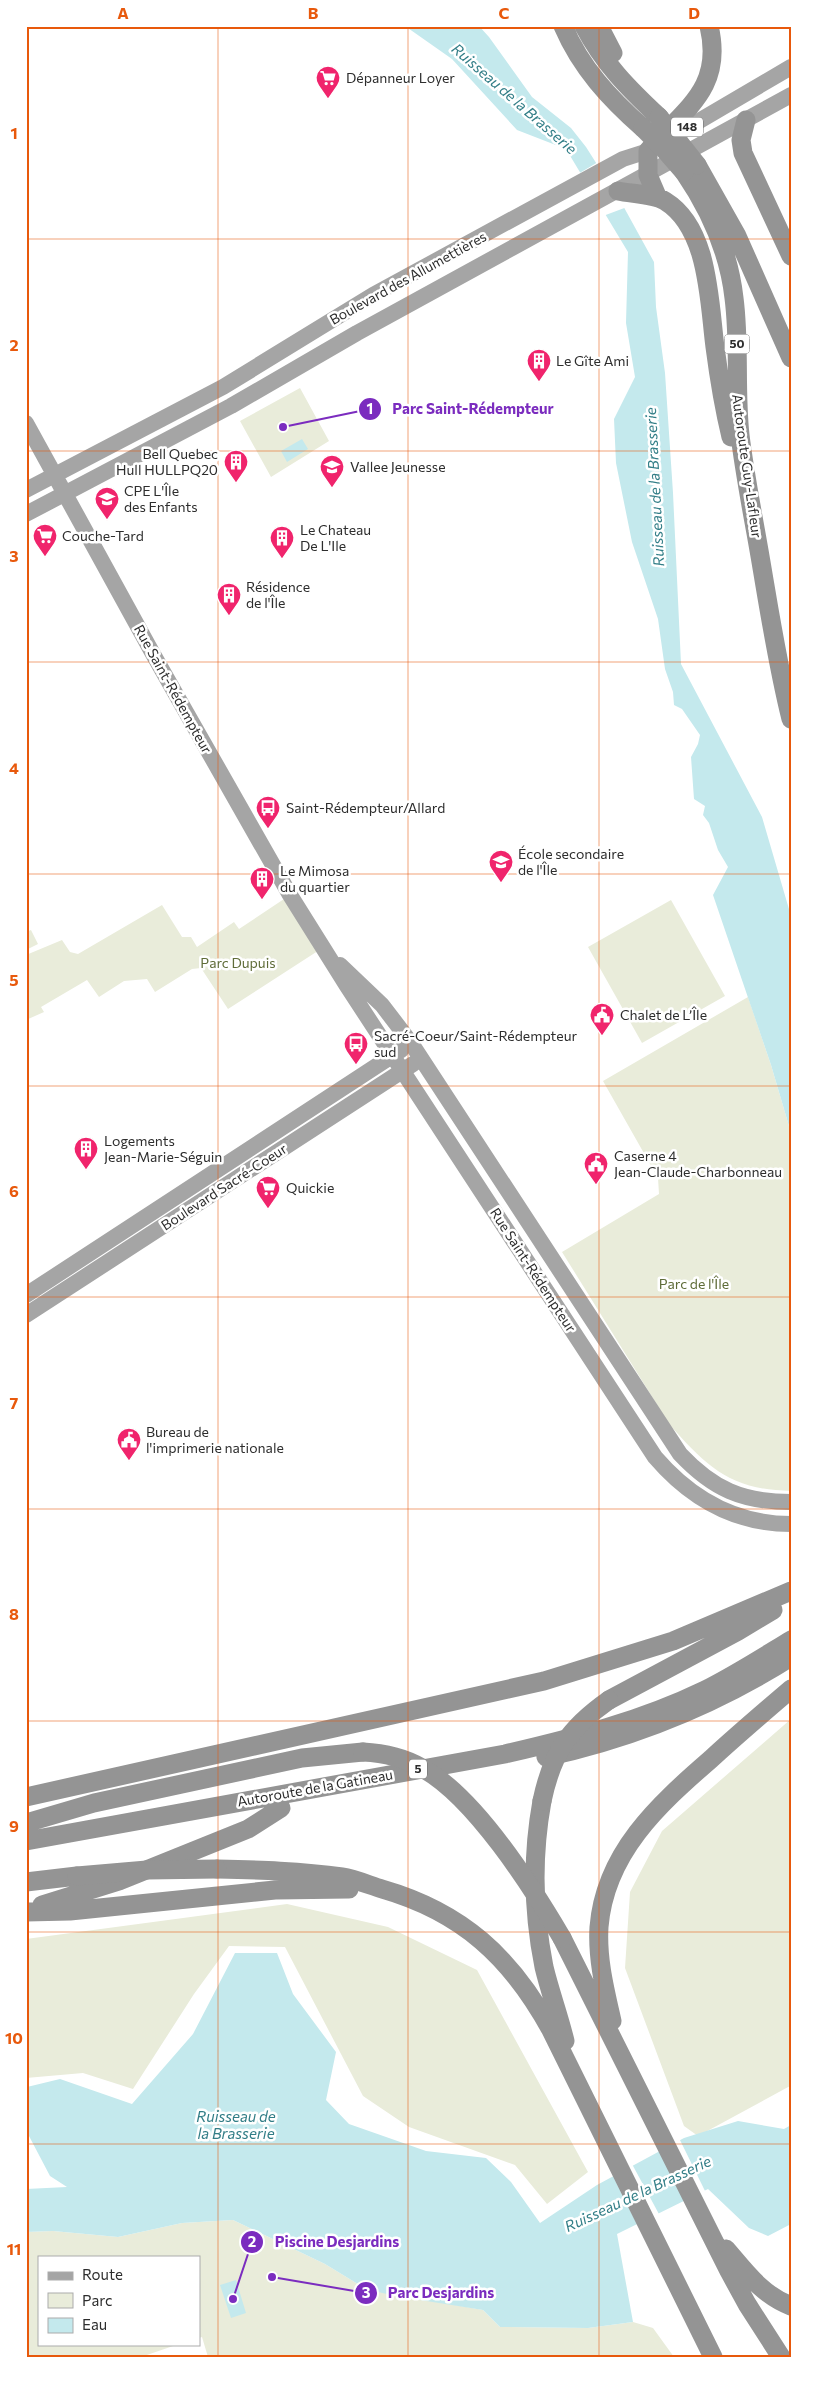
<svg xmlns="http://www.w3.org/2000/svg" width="817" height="2383" viewBox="0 0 817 2383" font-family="Commissioner,sans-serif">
	<rect width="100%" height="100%" fill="#fff"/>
	<!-- green -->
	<path fill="#e9ecda" d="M 300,388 L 329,441 L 271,477 L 240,421 Z
		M 290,895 L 324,947 L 228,1009 L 201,968 L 192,969 L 155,992 L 147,979 L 124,981 L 99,997 L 87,980 L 41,1007 L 44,1012 L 26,1020 L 26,955 L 62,940 L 70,952 L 78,954 L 162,905 L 182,937 L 191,937 L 197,947 L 234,922 L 239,929 Z
		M 671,900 L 725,996 L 642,1043 L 588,947 Z
		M 31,930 L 38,944 L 26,950 L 26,932 Z
		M 748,997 L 771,1065 L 791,1133 L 791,1491 C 731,1490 707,1467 669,1424 L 562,1252 L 659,1194 L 658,1178 L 603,1081 Z
		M 791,1719 L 791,2083 L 790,2086 L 698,2136 L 684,2126 L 625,1968 L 630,1892 L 662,1831 Z
		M 287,1904 L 388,1927 L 477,1970 L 588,2172 L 547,2204 L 515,2165 L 409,2127 L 363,2096 L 285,1947 L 229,1946 L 194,1994 L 133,2089 L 83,2073 L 26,2078 L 26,1939 Z
		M 233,2220 L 325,2264 L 366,2289 L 483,2310 L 500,2327 L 588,2328 L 633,2322 L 653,2328 L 674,2357 L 208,2357 L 202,2337 L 199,2338 L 199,2257 L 39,2257 L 39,2344 L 179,2344 L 141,2357 L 26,2357 L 26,2232 L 53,2231 L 118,2237 L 182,2223 Z"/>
	<!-- water -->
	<path fill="#c4e9ed" d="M 405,26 L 479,26 L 489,37 L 532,97 L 571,128 L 586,147 L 621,202 L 654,262 L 656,307 L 665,373 L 673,493 L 681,664 L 762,817 L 791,916 L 791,1133 L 771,1065 L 713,895 L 728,867 L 718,850 L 709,823 L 703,815 L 705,806 L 694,799 L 691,757 L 698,744 L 700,735 L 682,709 L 674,705 L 673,692 L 665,669 L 658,619 L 632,542 L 616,463 L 614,419 L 635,377 L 626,323 L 628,252 L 566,149 L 517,130 L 452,59 Z
		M 302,439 L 308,449 L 287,462 L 281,451 Z
		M 235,1953 L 277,1953 L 293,1994 L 336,2052 L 326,2100 L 349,2124 L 426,2151 L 486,2158 L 511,2182 L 540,2223 L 597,2185 L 684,2138 L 738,2121 L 784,2129 L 791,2125 L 791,2224 L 768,2236 L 749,2228 L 708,2189 L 617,2234 L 633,2322 L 588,2328 L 500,2327 L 483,2310 L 395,2296 L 366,2289 L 325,2264 L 233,2220 L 182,2223 L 118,2237 L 53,2231 L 26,2232 L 26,2189 L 67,2187 L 50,2176 L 29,2136 L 27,2087 L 60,2079 L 132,2104 L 193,2034 Z
		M 236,2280 L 246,2313 L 231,2318 L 220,2285 Z"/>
	<!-- pier -->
	<path fill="#fff" d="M 598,162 L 627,207 L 603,216 L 578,174 Z
		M 679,2138 L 706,2193 L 686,2203 L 659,2149 Z
		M 632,2164 L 660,2216 L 638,2226 L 612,2174 Z"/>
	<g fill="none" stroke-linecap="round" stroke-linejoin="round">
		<!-- major -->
		<path stroke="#a5a5a5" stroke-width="16" d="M 26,423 L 153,654 L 290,895 L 347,986 L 655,1457 C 691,1499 735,1524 791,1524
			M 26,490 L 223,387 L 373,295 L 623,159 L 648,151 L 791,67
			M 26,514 L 231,406 L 357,333 L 791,95
			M 340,965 L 382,1005 L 411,1043 L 680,1454 C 713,1489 742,1502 791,1502
			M 26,1295 L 401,1050
			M 26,1315 L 413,1064"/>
		<!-- highway -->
		<path stroke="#949494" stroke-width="19" d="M 563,26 C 581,68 610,99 643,128
			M 584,26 C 603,63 629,89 659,117
			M 599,26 L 613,53
			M 746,120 L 741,140 L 743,153 L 791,256
			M 697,165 L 737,236 L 791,358
			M 684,172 C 710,210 729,253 734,298 C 740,344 735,389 740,435 C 745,477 754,520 761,562 C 770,615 778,667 791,719
			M 618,191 C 632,194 654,194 665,201 C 709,228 709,301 715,347 C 719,378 724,408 731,437
			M 657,196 L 648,175 L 648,151 C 684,109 724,89 709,26
			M 609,1700 L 738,1631 L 773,1610
			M 546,1757 C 633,1738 715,1705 791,1657
			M 26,1797 L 544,1681 L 673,1641 L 791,1591
			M 542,1801 C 532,1856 533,1912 544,1967 C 550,1992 559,2016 565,2041
			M 26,1823 L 94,1803 L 302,1758 L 363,1752
			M 26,1841 L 505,1754 C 574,1738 641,1721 705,1690 C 735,1675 763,1657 791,1640
			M 217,1869 C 259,1870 301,1871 342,1877 C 355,1879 369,1885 382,1889 C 462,1912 511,1957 551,2030 L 713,2357
			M 26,1882 L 77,1876
			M 42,1905 L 119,1881 L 248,1829 L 281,1808
			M 26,1912 L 70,1911 L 275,1890 L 349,1889
			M 562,1938 L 729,2271 L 747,2304 L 781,2357
			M 612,2021 C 605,1990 597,1959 599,1927 C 605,1853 658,1805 711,1759 C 737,1735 764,1712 791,1689
			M 726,2249 C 745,2271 762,2295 791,2306"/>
		<!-- highway-bridge -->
		<path stroke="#949494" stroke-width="19" d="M 659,117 L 697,165
			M 643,128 L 664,149 L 684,172
			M 363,1752 C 384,1753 403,1757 422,1768 C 474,1796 532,1887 562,1938
			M 542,1801 C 552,1753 569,1728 609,1700
			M 77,1876 L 147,1870 L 217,1869"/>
	</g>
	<!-- grid -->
	<path fill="none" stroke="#e8590c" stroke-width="1" stroke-opacity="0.55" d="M 218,26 L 218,2357M 408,26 L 408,2357M 599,26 L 599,2357M 26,239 L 791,239M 26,451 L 791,451M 26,662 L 791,662M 26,874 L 791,874M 26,1086 L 791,1086M 26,1297 L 791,1297M 26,1509 L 791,1509M 26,1721 L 791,1721M 26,1932 L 791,1932M 26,2144 L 791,2144"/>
	<!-- icons -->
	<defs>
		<symbol id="supermarket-pin" viewBox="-11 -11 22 30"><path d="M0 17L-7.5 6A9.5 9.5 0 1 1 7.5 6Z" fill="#f0246c" stroke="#fff"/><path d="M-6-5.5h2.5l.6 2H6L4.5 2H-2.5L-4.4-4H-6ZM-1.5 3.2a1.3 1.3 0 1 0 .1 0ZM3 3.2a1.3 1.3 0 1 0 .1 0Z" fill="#fff"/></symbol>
		<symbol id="building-pin" viewBox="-11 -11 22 30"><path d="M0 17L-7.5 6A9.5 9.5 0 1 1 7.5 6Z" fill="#f0246c" stroke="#fff"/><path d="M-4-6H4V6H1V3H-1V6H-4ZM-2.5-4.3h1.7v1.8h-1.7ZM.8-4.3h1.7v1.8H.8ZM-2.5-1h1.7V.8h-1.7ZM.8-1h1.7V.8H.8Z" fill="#fff"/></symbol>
		<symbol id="school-pin" viewBox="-11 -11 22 30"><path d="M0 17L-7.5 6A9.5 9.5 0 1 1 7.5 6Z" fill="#f0246c" stroke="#fff"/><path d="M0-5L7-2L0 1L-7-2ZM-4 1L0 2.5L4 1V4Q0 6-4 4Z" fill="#fff"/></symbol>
		<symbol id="bus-pin" viewBox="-11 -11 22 30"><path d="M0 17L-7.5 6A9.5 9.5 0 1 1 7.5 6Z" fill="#f0246c" stroke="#fff"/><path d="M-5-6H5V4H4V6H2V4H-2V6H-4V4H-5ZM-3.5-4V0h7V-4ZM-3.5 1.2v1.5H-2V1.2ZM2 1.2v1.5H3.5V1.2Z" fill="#fff"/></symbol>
		<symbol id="civic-pin" viewBox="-11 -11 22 30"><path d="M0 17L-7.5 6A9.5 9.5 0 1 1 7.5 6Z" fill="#f0246c" stroke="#fff"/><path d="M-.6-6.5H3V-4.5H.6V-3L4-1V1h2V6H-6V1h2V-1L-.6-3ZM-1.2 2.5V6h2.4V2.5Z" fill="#fff"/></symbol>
	</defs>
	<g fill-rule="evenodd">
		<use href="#supermarket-pin" x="314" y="64" width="28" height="38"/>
		<use href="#building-pin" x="525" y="347" width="28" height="38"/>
		<use href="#building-pin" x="222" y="448" width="28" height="38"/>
		<use href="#school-pin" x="318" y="453" width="28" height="38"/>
		<use href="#school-pin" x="93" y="485" width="28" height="38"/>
		<use href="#supermarket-pin" x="31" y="522" width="28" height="38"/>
		<use href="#building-pin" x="268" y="524" width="28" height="38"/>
		<use href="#building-pin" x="215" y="581" width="28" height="38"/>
		<use href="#bus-pin" x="254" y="794" width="28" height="38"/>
		<use href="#school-pin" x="487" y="848" width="28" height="38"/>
		<use href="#building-pin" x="248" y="865" width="28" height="38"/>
		<use href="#civic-pin" x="588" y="1001" width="28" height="38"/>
		<use href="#bus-pin" x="342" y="1030" width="28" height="38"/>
		<use href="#building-pin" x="72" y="1135" width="28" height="38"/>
		<use href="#civic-pin" x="582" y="1150" width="28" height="38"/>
		<use href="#supermarket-pin" x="254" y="1174" width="28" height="38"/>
		<use href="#civic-pin" x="115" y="1426" width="28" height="38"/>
	</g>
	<g text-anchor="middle" stroke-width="5" stroke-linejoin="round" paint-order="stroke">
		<!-- shield labels -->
		<g fill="#fff" stroke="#6c6c6c" stroke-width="1">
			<rect x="671" y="117.5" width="32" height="19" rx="4"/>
			<rect x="724.5" y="334.5" width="25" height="19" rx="4"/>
			<rect x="409" y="1759.5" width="18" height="19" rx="4"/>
		</g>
		<g font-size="12" font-weight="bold" fill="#2d2d2d">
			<text x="687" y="131">148</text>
			<text x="737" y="348">50</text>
			<text x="418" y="1773">5</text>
		</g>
		<!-- poi labels -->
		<g font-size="14" fill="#2d2d2d" stroke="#fff" text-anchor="start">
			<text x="346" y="83">Dépanneur Loyer</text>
			<text x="556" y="366">Le Gîte Ami</text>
			<text x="218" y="459" text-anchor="end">Bell Quebec<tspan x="218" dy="16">Hull HULLPQ20</tspan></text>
			<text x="350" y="472">Vallee Jeunesse</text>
			<text x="124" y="496">CPE L'Île<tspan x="124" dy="16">des Enfants</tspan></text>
			<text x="300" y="535">Le Chateau<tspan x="300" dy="16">De L'Ile</tspan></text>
			<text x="62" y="541">Couche-Tard</text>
			<text x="246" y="592">Résidence<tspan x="246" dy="16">de l'Île</tspan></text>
			<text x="286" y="813">Saint-Rédempteur/Allard</text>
			<text x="518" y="859">École secondaire<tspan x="518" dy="16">de l'Île</tspan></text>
			<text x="280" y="876">Le Mimosa<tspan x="280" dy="16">du quartier</tspan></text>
			<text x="620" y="1020">Chalet de L’Île</text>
			<text x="374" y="1041">Sacré-Coeur/Saint-Rédempteur<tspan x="374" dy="16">sud</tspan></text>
			<text x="104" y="1146">Logements<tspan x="104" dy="16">Jean-Marie-Séguin</tspan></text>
			<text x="614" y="1161">Caserne 4<tspan x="614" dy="16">Jean-Claude-Charbonneau</tspan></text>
			<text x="286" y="1193">Quickie</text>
			<text x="146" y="1437">Bureau de<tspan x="146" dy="16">l'imprimerie nationale</tspan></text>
		</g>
		<!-- street labels -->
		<g font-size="14" fill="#2d2d2d" stroke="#fff">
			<text transform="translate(408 278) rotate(-29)" y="5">Boulevard des Allumettières</text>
			<text transform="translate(747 466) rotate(82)" y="5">Autoroute Guy-Lafleur</text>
			<text transform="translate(173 689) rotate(61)" y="5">Rue Saint-Rédempteur</text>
			<text transform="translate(224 1187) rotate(-33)" y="5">Boulevard Sacré-Coeur</text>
			<text transform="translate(533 1270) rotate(57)" y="5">Rue Saint-Rédempteur</text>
			<text transform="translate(315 1788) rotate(-10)" y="5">Autoroute de la Gatineau</text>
		</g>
		<!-- park labels -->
		<g font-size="14" fill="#5f6c38" stroke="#fff">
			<text x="238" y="968">Parc Dupuis</text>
			<text x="694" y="1289">Parc de l'Île</text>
		</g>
		<!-- water labels -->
		<g font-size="15" font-style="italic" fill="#327e87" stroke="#fff">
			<text transform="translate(514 99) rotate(41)" y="5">Ruisseau de la Brasserie</text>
			<text transform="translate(655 487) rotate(-93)" y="5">Ruisseau de la Brasserie</text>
			<text x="236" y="2122">Ruisseau de<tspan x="236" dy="17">la Brasserie</tspan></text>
			<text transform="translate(638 2194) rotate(-25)" y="5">Ruisseau de la Brasserie</text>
		</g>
	</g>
	<!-- callouts -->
	<path fill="none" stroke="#7b2cbf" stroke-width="2" d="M283 427L370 409M233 2299L252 2242M272 2277L366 2293"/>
	<g fill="#7b2cbf" stroke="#fff" stroke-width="2">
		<circle cx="283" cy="427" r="5"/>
		<circle cx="233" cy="2299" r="5"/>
		<circle cx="272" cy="2277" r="5"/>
		<circle cx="370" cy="409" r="12"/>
		<circle cx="252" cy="2242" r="12"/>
		<circle cx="366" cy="2293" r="12"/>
	</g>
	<g font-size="15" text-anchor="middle" font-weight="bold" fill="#fff">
		<text x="370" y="414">1</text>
		<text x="252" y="2247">2</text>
		<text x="366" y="2298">3</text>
	</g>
	<g font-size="15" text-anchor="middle" font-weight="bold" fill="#7b2cbf" stroke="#fff" stroke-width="5" stroke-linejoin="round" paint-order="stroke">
		<text x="473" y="414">Parc Saint-Rédempteur</text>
		<text x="337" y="2247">Piscine Desjardins</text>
		<text x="441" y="2298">Parc Desjardins</text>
	</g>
	<!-- border -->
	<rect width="817" height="2383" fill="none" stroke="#ffffff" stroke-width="55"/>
	<!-- legend -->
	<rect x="38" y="2256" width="162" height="90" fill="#ffffff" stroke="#ababab"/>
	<rect x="48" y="2272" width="25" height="8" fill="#a5a5a5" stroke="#ababab"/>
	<text x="82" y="2280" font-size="15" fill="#2d2d2d">Route</text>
	<rect x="48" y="2293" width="25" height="15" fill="#e9ecda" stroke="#ababab"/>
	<text x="82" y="2306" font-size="15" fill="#2d2d2d">Parc</text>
	<rect x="48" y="2318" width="25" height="15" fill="#c4e9ed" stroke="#ababab"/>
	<text x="82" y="2330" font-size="15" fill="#2d2d2d">Eau</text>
	<rect x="28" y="28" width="762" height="2328" fill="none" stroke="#e8590c" stroke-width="2"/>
	<g font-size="16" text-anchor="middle" font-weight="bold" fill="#e8590c">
		<text x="123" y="19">A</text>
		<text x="313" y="19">B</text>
		<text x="504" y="19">C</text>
		<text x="694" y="19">D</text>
		<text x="14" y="139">1</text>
		<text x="14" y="351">2</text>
		<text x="14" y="562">3</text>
		<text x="14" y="774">4</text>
		<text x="14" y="986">5</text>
		<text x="14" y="1197">6</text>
		<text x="14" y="1409">7</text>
		<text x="14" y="1620">8</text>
		<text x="14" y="1832">9</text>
		<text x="14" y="2044">10</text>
		<text x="14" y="2255">11</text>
	</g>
</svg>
